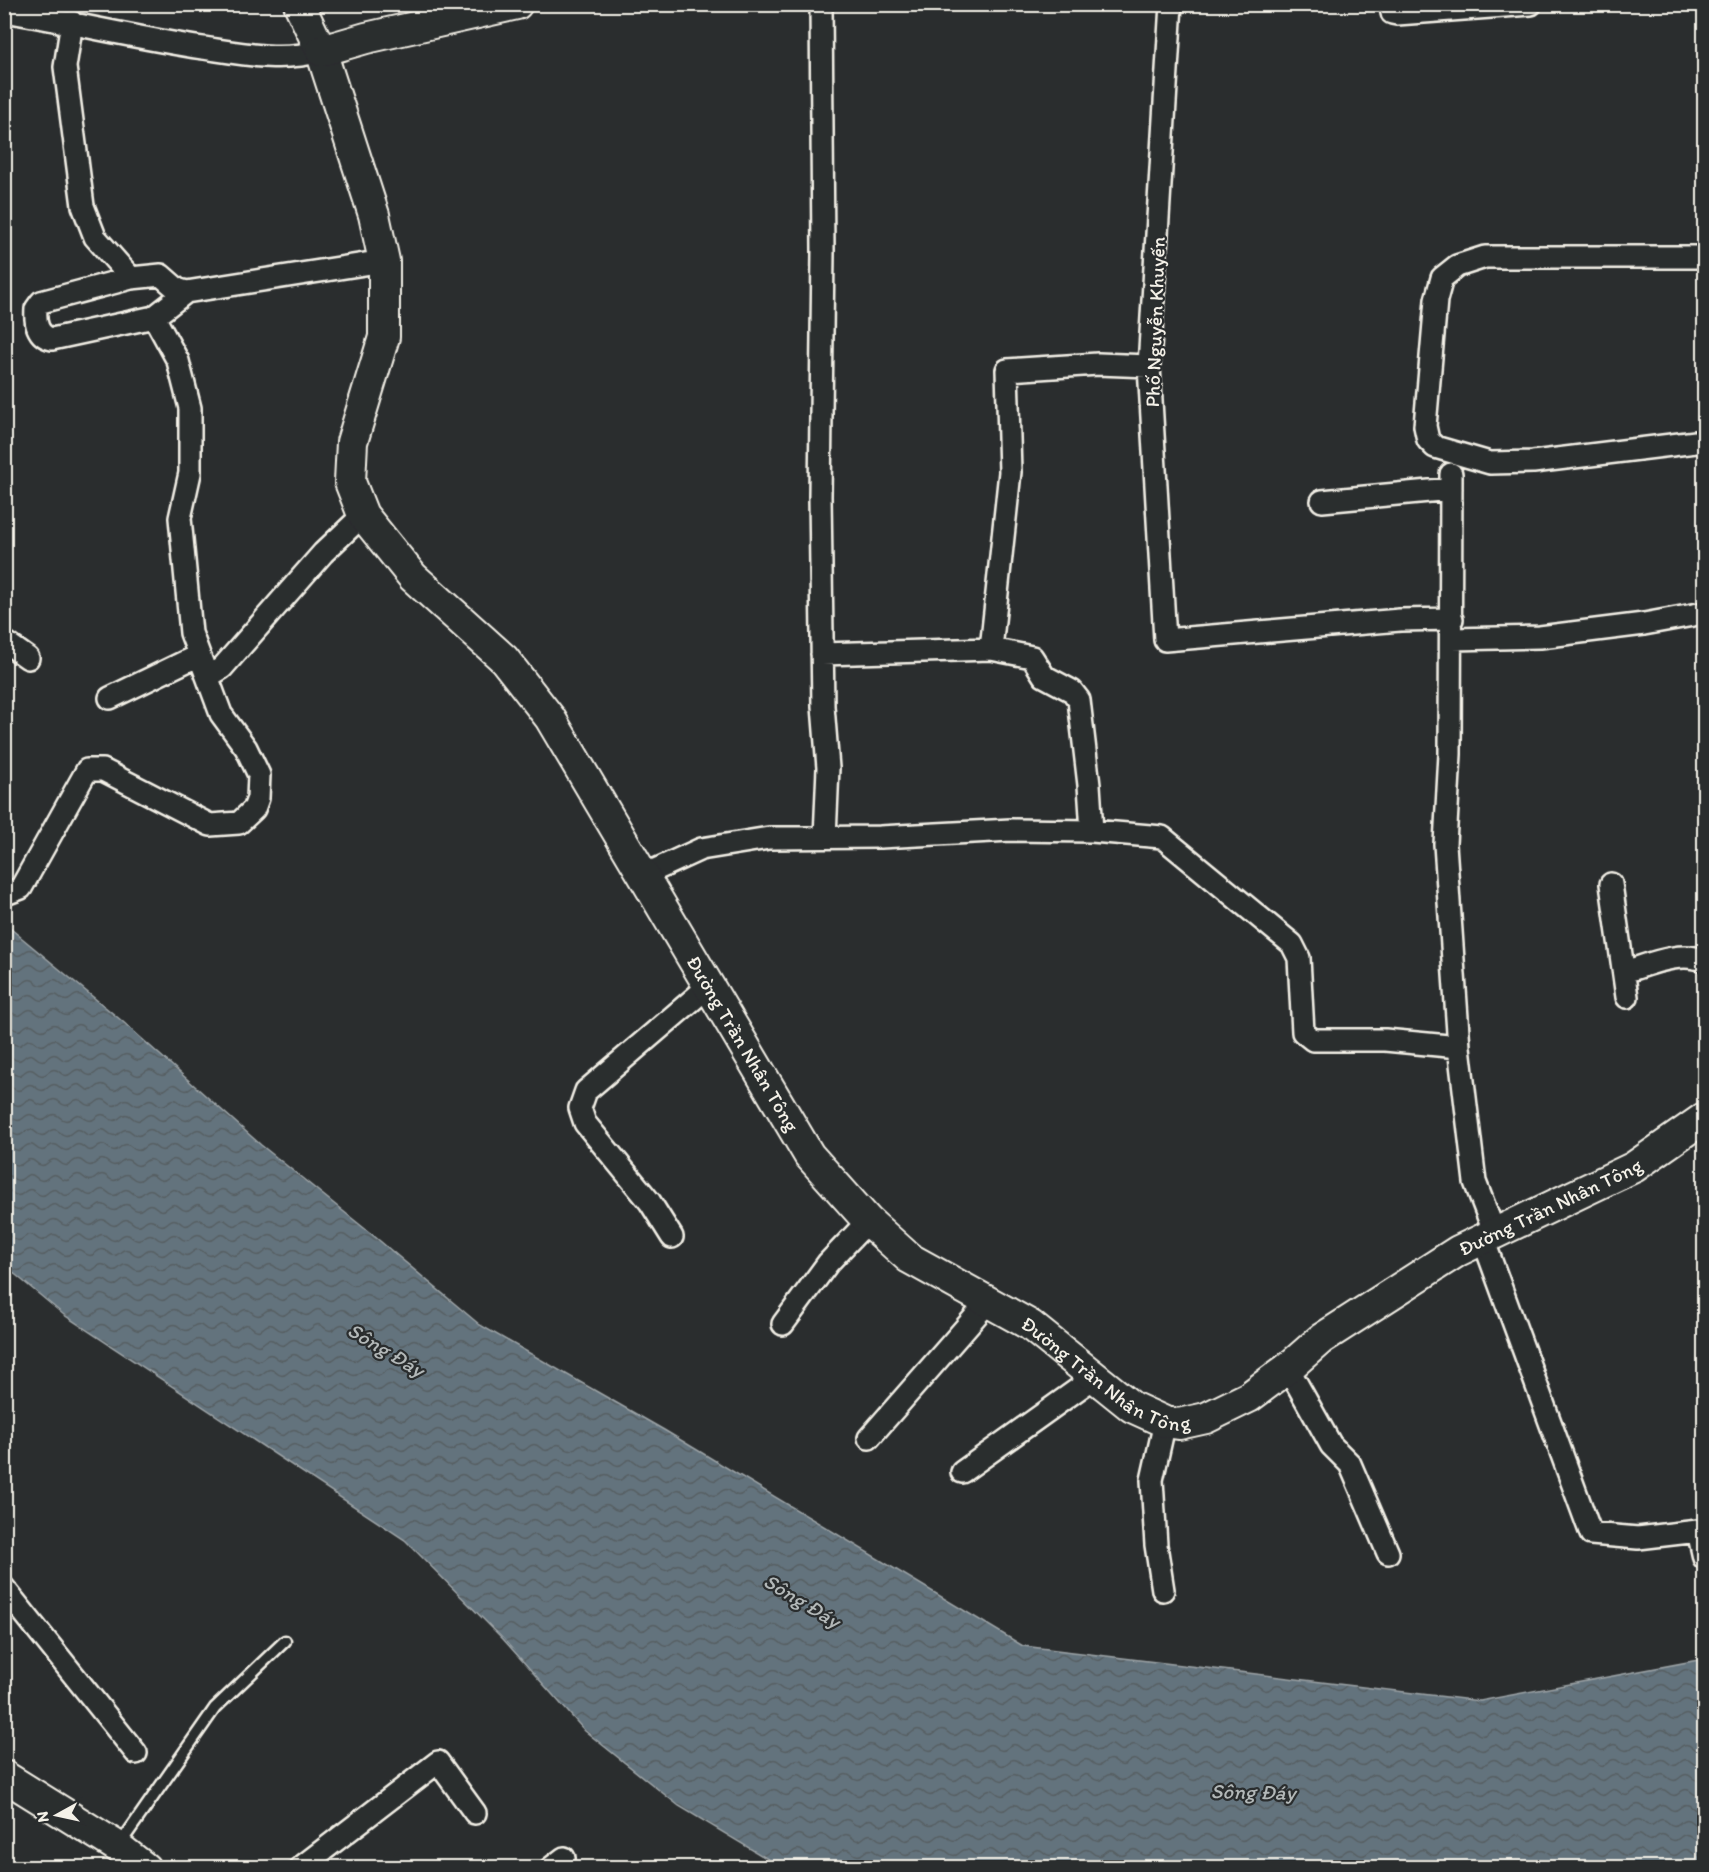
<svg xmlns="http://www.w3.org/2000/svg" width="1709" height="1872" viewBox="0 0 1709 1872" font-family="Itim,sans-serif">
	<defs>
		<pattern id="water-waves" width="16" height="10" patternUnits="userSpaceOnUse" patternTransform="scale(1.5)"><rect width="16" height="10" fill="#64737d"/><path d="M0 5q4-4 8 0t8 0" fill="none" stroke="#565e62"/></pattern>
	</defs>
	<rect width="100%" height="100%" fill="#2a2d2e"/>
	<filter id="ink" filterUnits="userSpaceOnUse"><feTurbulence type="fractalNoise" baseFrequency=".0167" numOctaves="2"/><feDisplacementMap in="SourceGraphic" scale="12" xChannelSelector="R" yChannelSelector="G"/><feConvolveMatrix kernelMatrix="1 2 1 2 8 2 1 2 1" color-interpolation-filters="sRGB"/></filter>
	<g filter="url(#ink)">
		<!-- water -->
		<path fill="url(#water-waves)" stroke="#9ea5a8" stroke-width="1.5" d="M 5,924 L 122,1021 L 261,1145 L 374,1236 L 480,1325 L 664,1430 L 1023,1646 L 1480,1701 L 1704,1659 L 1704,1867 L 781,1867 L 679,1806 L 585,1731 L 503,1639 L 405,1540 L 64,1315 L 5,1266 Z"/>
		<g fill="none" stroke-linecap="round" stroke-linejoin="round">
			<defs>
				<path id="lane" d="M 118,1847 L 215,1708 L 285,1641"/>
				<path id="street" d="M 821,4 L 823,252 L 820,496 L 823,706 L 828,768 L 825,837
					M 1171,4 L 1149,366 L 1165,640 L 1400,620 L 1452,619
					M 1391,4 L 1392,13 L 1397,14 L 1531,4
					M 4,11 C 71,22 136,38 203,48 C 243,54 281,62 321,51
					M 72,22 L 65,67 L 83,206 L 95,237 L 131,278
					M 1704,257 L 1485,257 L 1457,266 L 1442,278 L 1436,300 L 1425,426 L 1428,440 L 1435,447 L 1490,463 L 1533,462 L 1704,441
					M 186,292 L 154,317 L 52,339 C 37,336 35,322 36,309 L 41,302 L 131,278 L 161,275 L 177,289 L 186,292 L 384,261
					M 1451,474 L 1450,754 L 1445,844 L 1459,1047 L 1475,1182 L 1495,1234
					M 1322,501 L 1451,489
					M 1452,639 L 1540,637 L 1644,624 L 1704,613
					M 4,641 L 28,658
					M 991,649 L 1032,657 L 1044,676 L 1072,691 L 1079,700 L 1089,785 L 1092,831
					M 822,654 L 991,649 L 1010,472 L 1007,370 L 1098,364 L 1149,366
					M 209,676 L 222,668 L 323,553 L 363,515
					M 110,698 L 199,655
					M 642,876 L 701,849 L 769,838 L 880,837 L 1011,830 L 1092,831 L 1162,837 L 1292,944 L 1299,958 L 1303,1032 L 1313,1040 L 1385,1040 L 1459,1047
					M 1611,884 L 1627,997
					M 4,891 L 8,893 L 21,888 L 87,770 L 103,770 L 210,825 L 239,823 L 254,809 L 258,798 L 259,775 L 246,748 L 221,714 L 191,633 L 180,518 L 190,473 L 190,408 L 178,361 L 154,317
					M 1624,972 C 1648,965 1681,950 1704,961
					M 672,1237 L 650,1202 L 585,1123 L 580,1108 L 586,1091 L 710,985
					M 1483,1239 L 1591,1534 L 1638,1538 L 1698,1531 L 1704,1558
					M 783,1324 L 828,1263 L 868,1221
					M 1288,1368 L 1331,1445 L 1350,1464 L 1388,1553
					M 869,1438 L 988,1302
					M 962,1472 L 1095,1377
					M 4,1588 L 136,1753
					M 1163,1590 L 1156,1545 L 1152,1480 L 1165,1422
					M 300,1868 L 438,1762 L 475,1813
					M 551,1868 L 564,1858"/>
				<g id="secondary">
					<path id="s1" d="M 299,4 L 321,51 L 374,215 L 384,261 L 384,337 L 352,442 L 350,482 L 363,515 L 413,577 L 504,659 L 550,718 L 809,1155 L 868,1221 L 909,1258 L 1030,1325 L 1132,1407 L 1165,1422 L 1179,1424 L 1206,1418 L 1249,1397 L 1288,1368 L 1321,1339 L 1458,1251 L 1634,1167 L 1704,1118"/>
					<path d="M 321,51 L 366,38 L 517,4"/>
					<path d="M 4,1776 L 118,1847 L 145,1868"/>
				</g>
			</defs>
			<!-- lane casing -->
			<use href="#lane" stroke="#f4f1e8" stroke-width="15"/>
			<!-- street casing -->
			<use href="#street" stroke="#f4f1e8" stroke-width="26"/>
			<!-- secondary casing -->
			<use href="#secondary" stroke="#f4f1e8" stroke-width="34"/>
			<!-- lane -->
			<use href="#lane" stroke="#2a2d2e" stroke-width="10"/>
			<!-- street -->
			<use href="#street" stroke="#2a2d2e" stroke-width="21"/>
			<!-- secondary -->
			<use href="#secondary" stroke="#2a2d2e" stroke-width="30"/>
		</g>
	</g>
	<g text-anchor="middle" stroke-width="4.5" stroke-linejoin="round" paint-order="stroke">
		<!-- street labels -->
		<g font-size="20" fill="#f4f1e8" stroke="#2a2d2e">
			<text transform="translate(1155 322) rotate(-88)" y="7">Phố Nguyễn Khuyến</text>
			<text dy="7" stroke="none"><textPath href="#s1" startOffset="1188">Đường Trần Nhân Tông</textPath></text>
			<text dy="7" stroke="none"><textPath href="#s1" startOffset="2214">Đường Trần Nhân Tông</textPath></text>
			<text dy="7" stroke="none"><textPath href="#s1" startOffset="1692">Đường Trần Nhân Tông</textPath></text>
		</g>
		<!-- water labels -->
		<g font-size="21" font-style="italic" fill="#b3b8b8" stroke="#2a2d2e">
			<text transform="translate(386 1350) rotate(31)" y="7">Sông Đáy</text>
			<text transform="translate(802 1601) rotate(31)" y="7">Sông Đáy</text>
			<text transform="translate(1253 1792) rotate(1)" y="7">Sông Đáy</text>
		</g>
	</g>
	<!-- margin -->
	<rect width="1709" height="1872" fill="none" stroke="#2a2d2e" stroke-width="24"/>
	<rect x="12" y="12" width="1685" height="1848" fill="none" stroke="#f4f1e8" stroke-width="2" filter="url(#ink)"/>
	<!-- north arrow -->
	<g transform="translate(57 1815) rotate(262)" stroke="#2a2d2e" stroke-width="4.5" paint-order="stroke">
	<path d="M0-4.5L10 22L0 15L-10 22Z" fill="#f4f1e8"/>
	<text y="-9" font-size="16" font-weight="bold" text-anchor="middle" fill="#f4f1e8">N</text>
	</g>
</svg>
